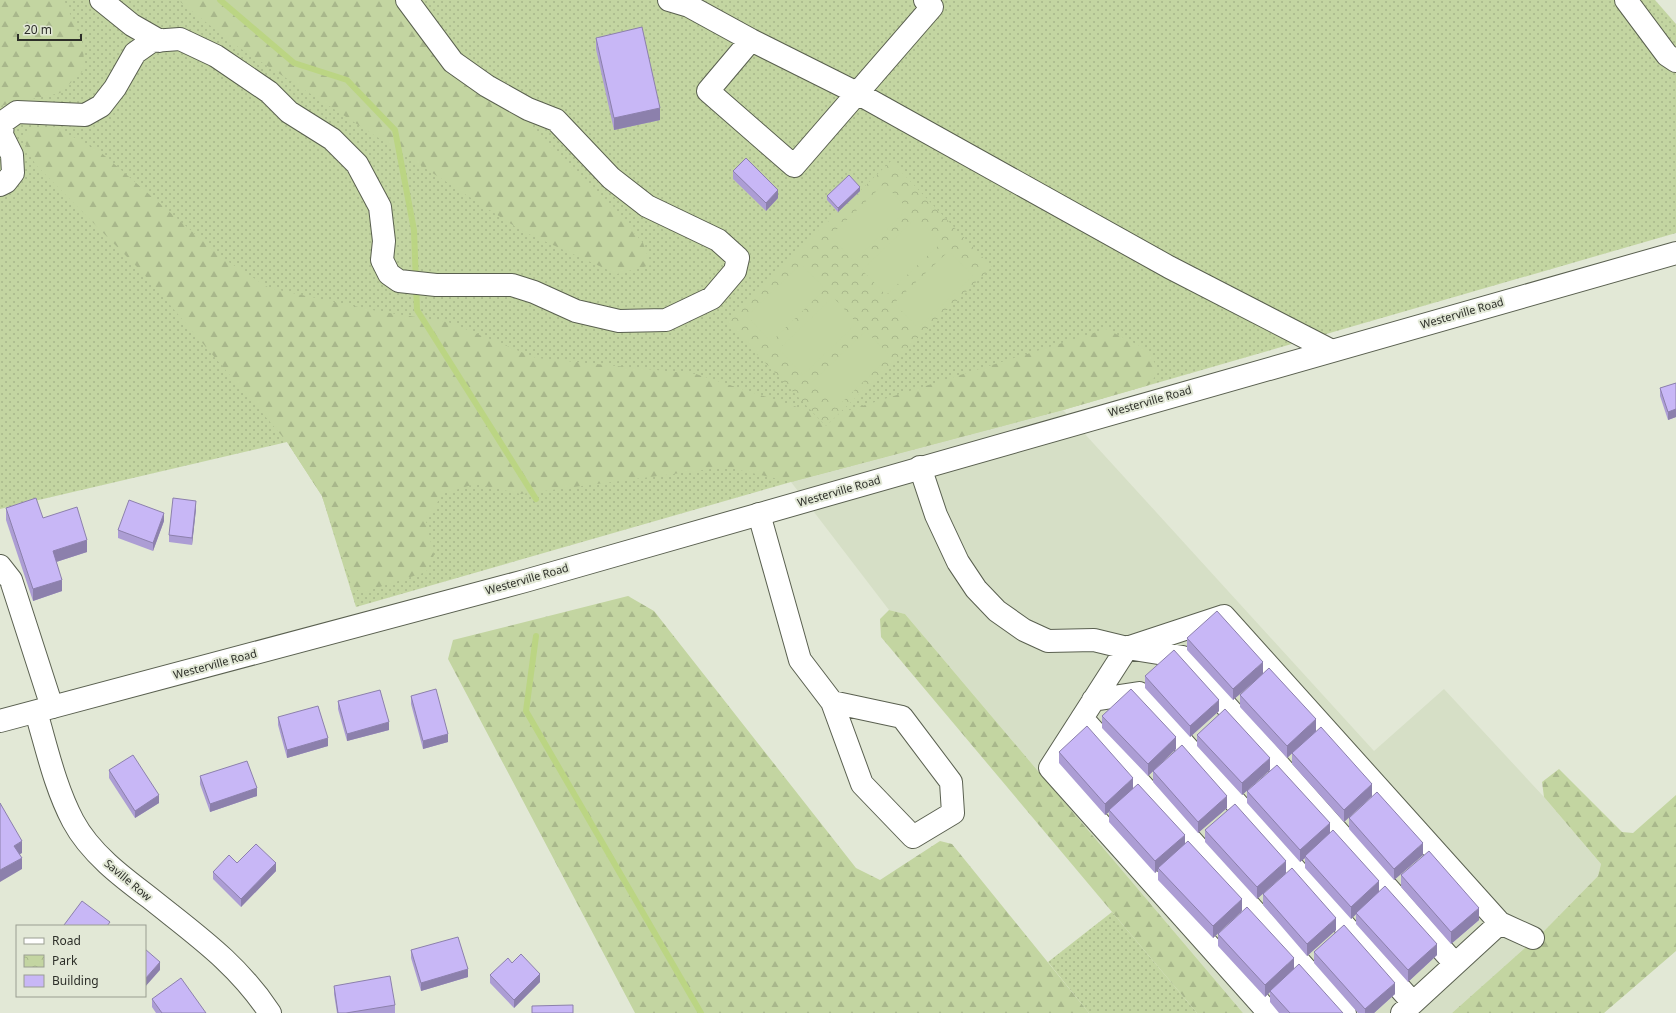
<svg xmlns="http://www.w3.org/2000/svg" width="1676" height="1013" viewBox="0 0 1676 1013" font-family="'Noto Sans',sans-serif">
	<defs>
		<pattern id="grass-dots" width="8" height="8" patternUnits="userSpaceOnUse"><rect width="8" height="8" fill="#c3d5a1"/><path d="M2 2h.1M6 6h.1" fill="none" stroke="#a8b78b" stroke-width="1.8" stroke-linecap="round"/></pattern>
		<pattern id="forest-firs" width="22" height="20" patternUnits="userSpaceOnUse"><rect width="22" height="20" fill="#c3d5a1"/><path d="M5 1l3.5 6h-7zM16 11l3.5 6h-7z" fill="#a8b78b"/></pattern>
		<pattern id="park-crowns" width="20" height="18" patternUnits="userSpaceOnUse"><rect width="20" height="18" fill="#c3d5a1"/><path d="M2 6a3 3 0 1 1 6 0M12 15a3 3 0 1 1 6 0" fill="none" stroke="#a8b78b"/></pattern>
	</defs>
	<rect width="100%" height="100%" fill="#e2e8d6"/>
	<!-- built -->
	<path fill="#d6dfc6" d="M 1063,410 L 1374,751 L 1444,689 L 1544,797 L 1601,864 L 1598,876 L 1545,930 L 1452,1013 L 1243,1013 L 905,614 L 889,610 L 791,482 Z"/>
	<!-- grass -->
	<path fill="url(#grass-dots)" d="M 0,0 L 1655,0 L 1676,24 L 1676,233 L 1063,410 L 791,482 L 356,607 L 322,496 L 287,442 L 0,509 Z
		M 1112,912 L 1197,1013 L 1089,1013 L 1048,962 Z"/>
	<!-- forest -->
	<path fill="url(#forest-firs)" d="M 0,0 L 64,0 L 82,41 L 85,69 L 60,93 L 0,106 Z
		M 178,0 L 396,0 L 603,197 L 643,243 L 651,265 L 617,274 L 522,231 L 232,43 Z
		M 54,127 L 98,150 L 224,259 L 269,288 L 377,311 L 448,322 L 536,358 L 696,374 L 812,412 L 826,426 L 840,413 L 1106,329 L 1148,350 L 1159,371 L 1149,385 L 1063,410 L 791,482 L 726,467 L 521,494 L 475,484 L 442,494 L 426,523 L 434,555 L 426,572 L 361,593 L 351,585 L 322,496 L 287,442 L 141,271 L 35,164 L 22,136 L 32,128 Z
		M 628,596 L 654,611 L 856,868 L 880,880 L 940,841 L 952,844 L 1089,1013 L 635,1013 L 448,659 L 453,640 Z
		M 889,610 L 905,614 L 1243,1013 L 1197,1013 L 881,637 L 880,619 Z
		M 1559,769 L 1622,832 L 1633,833 L 1676,795 L 1676,951 L 1604,1013 L 1452,1013 L 1545,930 L 1598,876 L 1601,864 L 1544,797 L 1542,782 Z"/>
	<!-- park -->
	<path fill="url(#park-crowns)" d="M 891,161 L 992,267 L 826,426 L 725,321 Z"/>
	<!-- pitch -->
	<path fill="#c3d5a1" d="M 884,184 L 908,209 L 854,261 L 830,236 Z
		M 917,217 L 941,243 L 886,295 L 862,270 Z
		M 949,251 L 973,276 L 918,328 L 894,303 Z
		M 801,264 L 825,289 L 771,342 L 747,316 Z
		M 833,297 L 857,323 L 803,375 L 779,349 Z
		M 866,331 L 890,356 L 836,408 L 811,383 Z"/>
	<g fill="none" stroke-linecap="round" stroke-linejoin="round">
		<!-- stream -->
		<path stroke="#bbd583" stroke-width="6" d="M 220,0 L 294,63 L 347,80 L 395,130 L 414,230 L 417,310 L 536,499
			M 536,636 L 526,711 L 701,1013"/>
		<defs>
			<path id="minor" d="M 101,0 L 132,25 L 160,41
				M 669,0 L 689,6 L 751,40 L 857,93 L 1169,267 L 1330,350
				M 1626,0 L 1667,55 L 1676,61
				M 751,40 L 708,91 L 794,166 L 932,7 L 925,0
				M 0,185 L 6,182 L 13,173 L 12,155 L 2,135 L 3,122 L 17,112 L 85,115 L 101,106 L 115,88 L 135,53 L 152,41 L 180,39 L 216,56 L 269,92 L 289,112 L 332,139 L 357,164 L 380,207 L 384,241 L 382,260 L 389,274 L 399,281 L 436,285 L 512,285 L 534,292 L 576,311 L 619,321 L 666,320 L 712,298 L 735,271 L 738,258 L 718,240 L 647,206 L 611,178 L 556,120 L 528,109 L 487,86 L 453,62 L 407,0
				M 920,467 L 936,515 L 958,562 L 976,589 L 997,611 L 1024,630 L 1048,641 L 1094,640 L 1127,648 L 1183,657 L 1455,964
				M 759,514 L 800,660 L 832,702 L 862,784 L 913,837 L 953,813 L 951,782 L 902,717 L 832,702
				M 0,566 L 11,580 L 52,707
				M 1093,700 L 1139,693 L 1413,1003
				M 36,712 C 47,749 55,787 73,821 C 90,853 122,877 150,898 C 196,935 237,963 270,1013
				M 1082,718 L 1345,1013
				M 1269,1013 L 1050,768 L 1127,648 L 1224,616 L 1500,923 L 1533,938
				M 1402,1013 L 1500,923"/>
			<path id="major" d="M 0,721 L 525,581 L 1676,253"/>
		</defs>
		<!-- minor casing -->
		<use href="#minor" stroke="#5a6050" stroke-width="24"/>
		<!-- major casing -->
		<use href="#major" stroke="#5a6050" stroke-width="24"/>
		<!-- minor -->
		<use href="#minor" stroke="#fff" stroke-width="22"/>
		<!-- major -->
		<use href="#major" stroke="#fff" stroke-width="22"/>
	</g>
	<!-- wall -->
	<path fill="#ac9dd4" d="M 596,38 L 660,120 L 614,130 L 596,49 Z
		M 733,171 L 778,198 L 766,211 L 733,179 Z
		M 860,191 L 838,212 L 827,200 L 827,196 Z
		M 1676,383 L 1676,417 L 1668,420 L 1660,396 L 1660,388 Z
		M 6,508 L 43,518 L 87,552 L 56,562 L 62,591 L 33,601 L 6,520 Z
		M 196,509 L 192,545 L 169,542 L 169,535 Z
		M 164,521 L 153,551 L 118,538 L 118,530 Z
		M 1187,638 L 1263,674 L 1233,700 L 1187,650 Z
		M 1145,676 L 1219,711 L 1190,737 L 1145,688 Z
		M 1240,695 L 1316,731 L 1372,796 L 1344,822 L 1292,764 L 1292,753 L 1287,758 L 1240,707 Z
		M 411,696 L 448,742 L 423,749 L 411,704 Z
		M 338,701 L 389,730 L 347,741 L 338,709 Z
		M 1102,716 L 1176,749 L 1156,768 L 1227,808 L 1198,833 L 1153,782 L 1153,771 L 1148,776 L 1102,728 Z
		M 278,717 L 328,746 L 287,758 L 278,725 Z
		M 1197,735 L 1270,770 L 1242,795 L 1197,746 Z
		M 1059,752 L 1133,788 L 1185,844 L 1242,911 L 1213,938 L 1158,880 L 1158,870 L 1155,873 L 1109,822 L 1109,812 L 1105,815 L 1059,763 Z
		M 109,770 L 159,803 L 135,818 L 109,778 Z
		M 200,776 L 257,796 L 210,812 L 200,784 Z
		M 1247,791 L 1330,834 L 1379,891 L 1437,955 L 1408,982 L 1356,924 L 1356,914 L 1351,919 L 1305,868 L 1305,858 L 1300,862 L 1247,803 Z
		M 1349,818 L 1423,855 L 1394,880 L 1349,829 Z
		M 1205,830 L 1286,873 L 1257,899 L 1205,842 Z
		M 237,863 L 276,871 L 241,907 L 213,879 L 213,872 Z
		M 1401,875 L 1479,920 L 1451,944 L 1401,887 Z
		M 1263,894 L 1336,930 L 1307,956 L 1263,905 Z
		M 1218,934 L 1294,969 L 1343,1013 L 1279,1013 L 1270,1002 L 1270,992 L 1265,997 L 1218,946 Z
		M 411,950 L 468,977 L 421,991 L 411,958 Z
		M 1314,952 L 1395,994 L 1374,1013 L 1358,1013 L 1314,963 Z
		M 512,963 L 540,982 L 514,1008 L 490,983 L 490,975 Z
		M 334,986 L 395,1005 L 395,1013 L 337,1013 L 334,994 Z
		M 152,999 L 206,1013 L 156,1013 L 152,1007 Z"/>
	<!-- shaded-wall -->
	<path fill="#8c80ac" d="M 660,108 L 660,120 L 614,130 L 614,118 Z
		M 860,187 L 860,191 L 838,212 L 838,208 Z
		M 778,190 L 778,198 L 766,211 L 766,203 Z
		M 1676,409 L 1676,417 L 1668,420 L 1668,412 Z
		M 196,501 L 196,509 L 192,545 L 192,538 Z
		M 164,513 L 164,521 L 153,551 L 153,543 Z
		M 87,540 L 87,552 L 53,563 L 53,551 Z
		M 62,580 L 62,591 L 33,601 L 33,589 Z
		M 1263,662 L 1263,674 L 1233,700 L 1233,689 Z
		M 1219,700 L 1219,711 L 1190,737 L 1190,726 Z
		M 1316,719 L 1316,731 L 1287,758 L 1287,746 Z
		M 389,722 L 389,730 L 347,741 L 347,734 Z
		M 448,734 L 448,742 L 423,749 L 423,741 Z
		M 1176,737 L 1176,749 L 1148,776 L 1148,764 Z
		M 328,738 L 328,746 L 287,758 L 287,750 Z
		M 1270,758 L 1270,770 L 1242,795 L 1242,783 Z
		M 1133,778 L 1133,790 L 1109,810 L 1109,812 L 1105,815 L 1105,804 Z
		M 1372,784 L 1372,796 L 1344,822 L 1344,810 Z
		M 257,788 L 257,796 L 210,812 L 210,804 Z
		M 159,795 L 159,803 L 135,818 L 135,811 Z
		M 1227,796 L 1227,808 L 1198,833 L 1198,822 Z
		M 1330,823 L 1330,835 L 1305,856 L 1305,858 L 1300,862 L 1300,850 Z
		M 1185,835 L 1185,846 L 1158,868 L 1158,870 L 1155,873 L 1155,861 Z
		M 22,841 L 22,853 L 14,858 L 14,846 Z
		M 1423,843 L 1423,855 L 1394,880 L 1394,869 Z
		M 22,858 L 22,869 L 0,882 L 0,870 Z
		M 1286,861 L 1286,873 L 1257,899 L 1257,887 Z
		M 276,863 L 276,871 L 241,907 L 241,899 Z
		M 1379,881 L 1379,892 L 1351,919 L 1351,907 Z
		M 1242,899 L 1242,911 L 1213,938 L 1213,926 Z
		M 1479,908 L 1479,920 L 1451,944 L 1451,932 Z
		M 1336,918 L 1336,930 L 1307,956 L 1307,944 Z
		M 1437,944 L 1437,955 L 1408,982 L 1408,970 Z
		M 1294,958 L 1294,970 L 1270,991 L 1270,992 L 1265,997 L 1265,985 Z
		M 160,962 L 160,970 L 145,987 L 145,979 Z
		M 468,969 L 468,977 L 421,991 L 421,983 Z
		M 540,974 L 540,982 L 514,1008 L 514,1000 Z
		M 1395,983 L 1395,994 L 1374,1013 L 1365,1013 L 1365,1009 Z"/>
	<!-- building -->
	<path fill="#c8b7f6" stroke="#8c80ac" d="M 642,27 L 660,108 L 614,118 L 596,38 Z
		M 746,158 L 778,190 L 766,203 L 733,171 Z
		M 849,175 L 860,187 L 838,208 L 827,196 Z
		M 1676,383 L 1676,409 L 1668,412 L 1660,388 Z
		M 36,498 L 43,518 L 77,507 L 87,540 L 53,551 L 62,580 L 33,589 L 6,508 Z
		M 173,498 L 196,501 L 192,538 L 169,535 Z
		M 129,500 L 164,513 L 153,543 L 118,530 Z
		M 1217,611 L 1263,662 L 1233,689 L 1187,638 Z
		M 1174,650 L 1219,700 L 1190,726 L 1145,676 Z
		M 1269,668 L 1316,719 L 1287,746 L 1240,695 Z
		M 436,689 L 448,734 L 423,741 L 411,696 Z
		M 1131,689 L 1176,737 L 1148,764 L 1102,716 Z
		M 380,690 L 389,722 L 347,734 L 338,701 Z
		M 318,706 L 328,738 L 287,750 L 278,717 Z
		M 1225,709 L 1270,758 L 1242,783 L 1197,735 Z
		M 1087,726 L 1133,778 L 1105,804 L 1059,752 Z
		M 1321,727 L 1372,784 L 1344,810 L 1292,753 Z
		M 1182,745 L 1227,796 L 1198,822 L 1153,771 Z
		M 133,755 L 159,795 L 135,811 L 109,770 Z
		M 247,761 L 257,788 L 210,804 L 200,776 Z
		M 1277,765 L 1330,823 L 1300,850 L 1247,791 Z
		M 1138,784 L 1185,835 L 1155,861 L 1109,810 Z
		M 1377,792 L 1423,843 L 1394,869 L 1349,818 Z
		M 0,803 L 22,841 L 14,846 L 22,858 L 0,870 Z
		M 1235,804 L 1286,861 L 1257,887 L 1205,830 Z
		M 1333,830 L 1379,881 L 1351,907 L 1305,856 Z
		M 1188,841 L 1242,899 L 1213,926 L 1158,868 Z
		M 256,844 L 276,863 L 241,899 L 213,872 L 229,855 L 237,863 Z
		M 1429,851 L 1479,908 L 1451,932 L 1401,875 Z
		M 1292,868 L 1336,918 L 1307,944 L 1263,894 Z
		M 1385,886 L 1437,944 L 1408,970 L 1356,913 Z
		M 82,901 L 110,922 L 107,926 L 64,926 L 64,925 Z
		M 1247,907 L 1294,958 L 1265,985 L 1218,934 Z
		M 1344,925 L 1395,983 L 1365,1009 L 1314,952 Z
		M 458,937 L 468,969 L 421,983 L 411,950 Z
		M 145,949 L 160,962 L 145,979 Z
		M 521,954 L 540,974 L 514,1000 L 490,975 L 508,958 L 512,963 Z
		M 1299,964 L 1343,1013 L 1290,1013 L 1270,991 Z
		M 390,976 L 395,1005 L 346,1013 L 338,1013 L 334,986 Z
		M 181,978 L 206,1013 L 162,1013 L 152,999 Z
		M 573,1005 L 573,1013 L 532,1013 L 532,1006 Z"/>
	<g text-anchor="middle" stroke-width="4" stroke-linejoin="round" paint-order="stroke">
		<!-- street labels -->
		<g font-size="11" fill="#2d2f29" stroke="#e2e8d6">
			<text transform="translate(1462 313) rotate(-16)" y="4">Westerville Road</text>
			<text transform="translate(1150 401) rotate(-16)" y="4">Westerville Road</text>
			<text transform="translate(839 491) rotate(-16)" y="4">Westerville Road</text>
			<text transform="translate(527 579) rotate(-16)" y="4">Westerville Road</text>
			<text transform="translate(215 664) rotate(-15)" y="4">Westerville Road</text>
			<text transform="translate(128 880) rotate(40)" y="4">Saville Row</text>
		</g>
	</g>
	<!-- legend -->
	<rect x="16" y="925" width="130" height="72" fill="#e2e8d6" stroke="#9a9e91"/>
	<rect x="24" y="938" width="20" height="6" fill="#ffffff" stroke="#9a9e91"/>
	<text x="52" y="945" font-size="12" fill="#2d2f29">Road</text>
	<rect x="24" y="955" width="20" height="12" fill="url(#park-crowns)" stroke="#9a9e91"/>
	<text x="52" y="965" font-size="12" fill="#2d2f29">Park</text>
	<rect x="24" y="975" width="20" height="12" fill="#c8b7f6" stroke="#9a9e91"/>
	<text x="52" y="985" font-size="12" fill="#2d2f29">Building</text>
	<!-- scale -->
	<path d="M18 34v6h63v-6" fill="none" stroke="#2d2f29" stroke-width="2"/>
	<text x="24" y="34" font-size="12" fill="#2d2f29" stroke="#e2e8d6" stroke-width="3" paint-order="stroke">20 m</text>
</svg>
